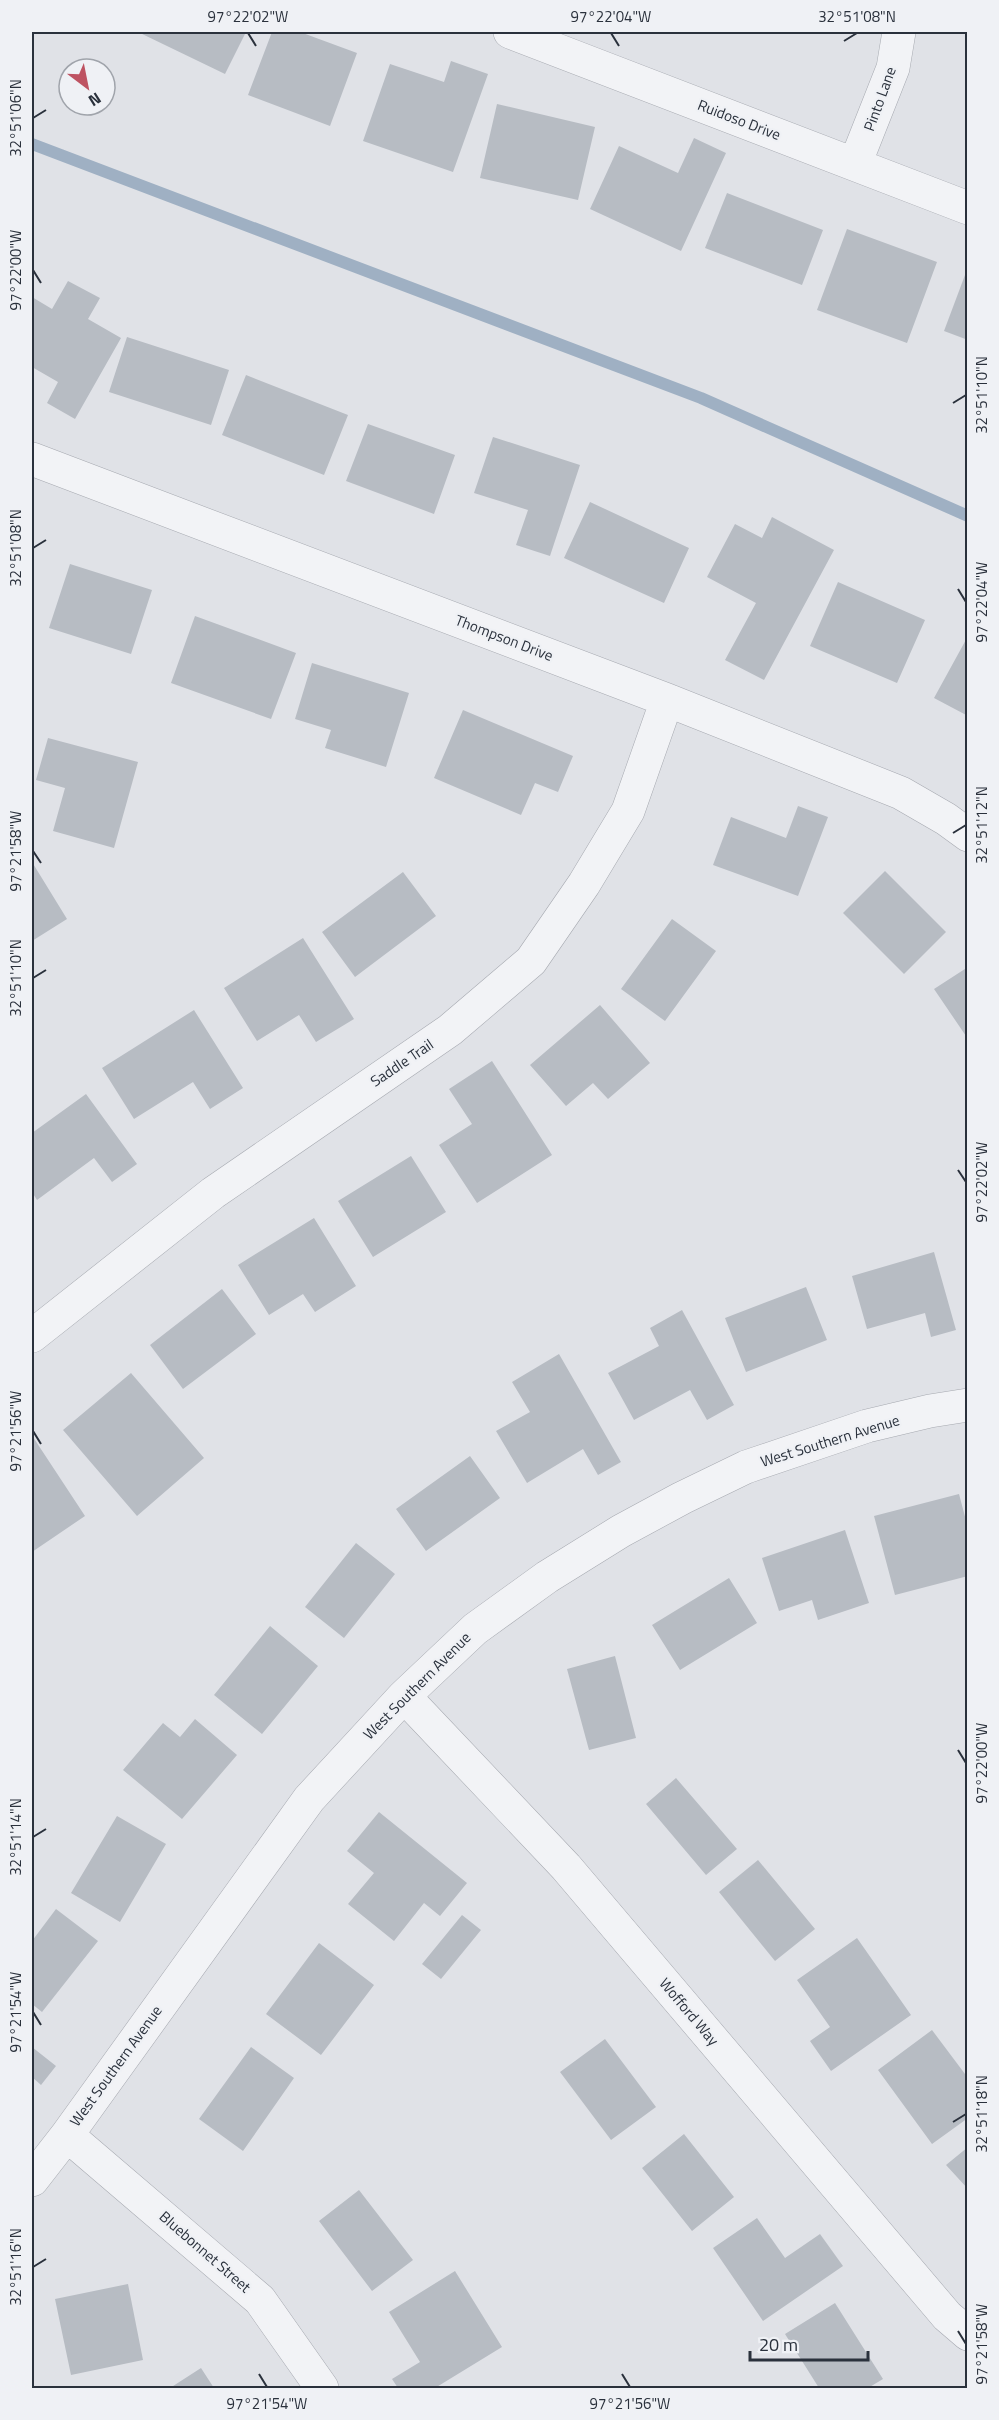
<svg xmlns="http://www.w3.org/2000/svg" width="999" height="2420" viewBox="0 0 999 2420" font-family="'Titillium Web',sans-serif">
	<rect width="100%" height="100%" fill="#e0e2e7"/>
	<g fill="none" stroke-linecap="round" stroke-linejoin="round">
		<!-- stream -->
		<path stroke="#9fb0c3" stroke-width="12" d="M 32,144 L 701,398 L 968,516"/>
	</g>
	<!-- building -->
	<path fill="#b7bcc3" d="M 138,32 L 246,32 L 225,74 Z
		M 272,32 L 300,32 L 357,53 L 330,126 L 248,95 Z
		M 451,61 L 488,74 L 453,172 L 363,141 L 390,64 L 444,82 Z
		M 497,104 L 595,127 L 578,200 L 480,178 Z
		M 694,138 L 726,153 L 681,251 L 590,209 L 619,146 L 678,173 Z
		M 727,193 L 823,230 L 802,285 L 705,248 Z
		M 847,229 L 937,262 L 907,343 L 817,310 Z
		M 965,275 L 968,276 L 968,340 L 944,331 Z
		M 68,281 L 100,298 L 88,319 L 121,338 L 75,419 L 47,403 L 58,382 L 32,367 L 32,297 L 52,309 Z
		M 127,337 L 229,370 L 211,425 L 109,392 Z
		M 246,375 L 348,415 L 324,475 L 222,435 Z
		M 368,424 L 455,455 L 434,514 L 346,481 Z
		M 493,437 L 580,465 L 550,556 L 516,545 L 528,510 L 474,493 Z
		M 590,502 L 689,548 L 664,603 L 564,558 Z
		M 772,517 L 834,550 L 764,680 L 725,660 L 756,603 L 707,577 L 735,524 L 762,538 Z
		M 70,564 L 152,590 L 131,654 L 49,628 Z
		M 838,582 L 925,620 L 897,683 L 810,646 Z
		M 195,616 L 296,653 L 271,719 L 171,683 Z
		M 968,636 L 968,716 L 934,698 Z
		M 312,663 L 409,693 L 386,767 L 325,748 L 331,730 L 295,719 Z
		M 463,710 L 573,756 L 558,792 L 535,783 L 521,815 L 434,778 Z
		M 48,738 L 138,762 L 114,848 L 53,831 L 65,788 L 36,780 Z
		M 798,806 L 828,817 L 798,896 L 713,865 L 731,817 L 786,838 Z
		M 32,862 L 67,919 L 32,941 Z
		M 885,871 L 946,932 L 904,974 L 843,913 Z
		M 403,872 L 436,916 L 355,977 L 322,932 Z
		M 672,919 L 716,951 L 665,1021 L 621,989 Z
		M 303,938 L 354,1019 L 316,1042 L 299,1015 L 257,1041 L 224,988 Z
		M 968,967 L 968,1039 L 934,989 Z
		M 600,1005 L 650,1063 L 608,1099 L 593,1083 L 566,1106 L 530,1065 Z
		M 194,1010 L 243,1088 L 210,1109 L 193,1082 L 134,1119 L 102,1068 Z
		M 492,1061 L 552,1155 L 477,1203 L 439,1145 L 472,1124 L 449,1089 Z
		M 86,1094 L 137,1164 L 112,1182 L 94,1158 L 37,1200 L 32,1192 L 32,1133 Z
		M 411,1156 L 446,1212 L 373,1257 L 338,1201 Z
		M 314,1218 L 356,1286 L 315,1312 L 303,1294 L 269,1315 L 238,1265 Z
		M 934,1252 L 956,1330 L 931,1337 L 925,1313 L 867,1329 L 852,1276 Z
		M 806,1287 L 827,1340 L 746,1372 L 725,1318 Z
		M 222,1289 L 256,1334 L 183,1389 L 150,1345 Z
		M 682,1310 L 734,1405 L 707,1420 L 690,1390 L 634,1420 L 608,1373 L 659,1346 L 650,1328 Z
		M 559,1354 L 621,1462 L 598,1475 L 583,1449 L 527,1483 L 496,1431 L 530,1412 L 512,1382 Z
		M 131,1373 L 204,1458 L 137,1516 L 63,1430 Z
		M 33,1437 L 85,1516 L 32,1552 L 32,1438 Z
		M 470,1456 L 500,1498 L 426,1551 L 396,1509 Z
		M 959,1494 L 968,1528 L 968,1576 L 895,1595 L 874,1516 Z
		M 845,1530 L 869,1603 L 818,1620 L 812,1600 L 779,1611 L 762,1558 Z
		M 356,1543 L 395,1574 L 344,1638 L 305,1607 Z
		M 729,1578 L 757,1623 L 680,1670 L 652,1625 Z
		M 270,1626 L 318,1666 L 262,1734 L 214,1695 Z
		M 615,1656 L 636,1738 L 589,1750 L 567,1669 Z
		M 195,1719 L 237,1755 L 182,1819 L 123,1770 L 163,1723 L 180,1737 Z
		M 676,1778 L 737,1849 L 706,1875 L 646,1804 Z
		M 379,1812 L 467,1883 L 440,1916 L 424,1903 L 394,1941 L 348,1904 L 374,1873 L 347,1851 Z
		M 117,1816 L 166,1844 L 120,1922 L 71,1893 Z
		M 758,1860 L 815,1929 L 775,1961 L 719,1892 Z
		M 56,1909 L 98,1941 L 42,2012 L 32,2004 L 32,1941 Z
		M 462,1915 L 481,1930 L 441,1979 L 422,1964 Z
		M 857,1938 L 911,2015 L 831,2071 L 810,2041 L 830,2027 L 797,1980 Z
		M 319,1943 L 374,1985 L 321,2055 L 266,2014 Z
		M 932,2030 L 968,2078 L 968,2118 L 932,2144 L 878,2070 Z
		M 605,2039 L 656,2107 L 611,2140 L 560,2072 Z
		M 32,2047 L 56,2066 L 41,2085 L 32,2077 Z
		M 251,2047 L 294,2078 L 243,2151 L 199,2119 Z
		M 684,2134 L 734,2197 L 692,2231 L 642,2168 Z
		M 968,2147 L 968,2189 L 946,2165 Z
		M 359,2190 L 413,2260 L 372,2291 L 319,2221 Z
		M 757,2218 L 785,2258 L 820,2234 L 843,2266 L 763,2321 L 713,2248 Z
		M 455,2271 L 502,2347 L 435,2388 L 398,2388 L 392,2379 L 420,2362 L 389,2312 Z
		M 128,2284 L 143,2360 L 71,2375 L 55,2299 Z
		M 835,2303 L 883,2379 L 868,2388 L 819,2388 L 785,2334 Z
		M 201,2368 L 214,2388 L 170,2388 Z"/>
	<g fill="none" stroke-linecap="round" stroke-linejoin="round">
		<defs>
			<path id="minor" d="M 510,32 L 968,208
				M 855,164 L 893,68 L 899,32
				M 32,459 L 667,700 L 901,793 L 946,819 L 968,835
				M 32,1336 L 213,1193 L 450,1030 L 531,961 L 584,884 L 628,811 L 667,700
				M 404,1696 L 566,1867 L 947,2316 L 968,2334
				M 67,2135 L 260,2300 L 322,2388
				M 32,2180 L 67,2135 L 309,1799 L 404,1696 L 475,1629 L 547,1577 L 621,1531 L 682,1498 L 746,1467 L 867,1426 L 930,1411 L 968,1405"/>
		</defs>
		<!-- minor casing -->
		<use href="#minor" stroke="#a6a9b0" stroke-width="34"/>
		<!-- minor -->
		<use href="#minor" stroke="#f2f3f6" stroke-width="33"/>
	</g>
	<!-- ticks -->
	<path fill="none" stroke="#2a313c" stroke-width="2" d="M 248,33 L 256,46M 611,33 L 619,46M 844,41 L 857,33M 33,118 L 46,110M 33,270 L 41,283M 953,403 L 966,395M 33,548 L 46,540M 958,589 L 966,602M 953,833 L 966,825M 33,851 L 41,863M 33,978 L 46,970M 958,1170 L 966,1182M 33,1431 L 41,1444M 958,1750 L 966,1763M 33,1837 L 46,1829M 33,2012 L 41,2025M 953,2122 L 966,2114M 33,2267 L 46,2259M 958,2331 L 966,2344M 259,2374 L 267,2387M 622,2374 L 630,2387"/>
	<g text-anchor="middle" stroke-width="4.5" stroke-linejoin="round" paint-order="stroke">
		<!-- street labels -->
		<g font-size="15" fill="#2a313c" stroke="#eff1f5">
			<text transform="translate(880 99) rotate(-70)" y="5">Pinto Lane</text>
			<text transform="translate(739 120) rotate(21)" y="5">Ruidoso Drive</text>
			<text transform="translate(504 638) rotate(21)" y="5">Thompson Drive</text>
			<text transform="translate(402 1063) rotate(-34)" y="5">Saddle Trail</text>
			<text transform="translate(830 1441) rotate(-17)" y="5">West Southern Avenue</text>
			<text transform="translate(417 1686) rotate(-45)" y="5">West Southern Avenue</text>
			<text transform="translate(689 2012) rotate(50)" y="5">Wofford Way</text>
			<text transform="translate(116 2066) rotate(-54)" y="5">West Southern Avenue</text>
			<text transform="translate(205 2252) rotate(41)" y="5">Bluebonnet Street</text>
		</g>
	</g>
	<!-- border -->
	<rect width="999" height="2420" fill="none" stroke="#eff1f5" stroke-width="66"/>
	<!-- north arrow -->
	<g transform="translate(87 87) rotate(148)"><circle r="28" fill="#eff1f5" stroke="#a0a4ab" stroke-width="1.5"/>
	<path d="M0-4.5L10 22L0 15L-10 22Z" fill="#be5362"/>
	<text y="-9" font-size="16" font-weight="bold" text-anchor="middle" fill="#2a313c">N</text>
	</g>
	<!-- scale -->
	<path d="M750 2351v9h118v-9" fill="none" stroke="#2a313c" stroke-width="3"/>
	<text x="759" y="2351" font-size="18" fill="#2a313c" stroke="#eff1f5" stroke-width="4.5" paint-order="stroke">20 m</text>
	<rect x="33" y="33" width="933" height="2354" fill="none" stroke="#2a313c" stroke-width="2"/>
	<g font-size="15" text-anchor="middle" fill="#2a313c">
		<text x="248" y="22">97°22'02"W</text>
		<text x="611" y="22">97°22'04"W</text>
		<text x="857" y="22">32°51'08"N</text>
		<text transform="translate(16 118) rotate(-90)" y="5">32°51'06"N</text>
		<text transform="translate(16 270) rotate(-90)" y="5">97°22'00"W</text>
		<text transform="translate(982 395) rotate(-90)" y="5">32°51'10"N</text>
		<text transform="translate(16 548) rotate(-90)" y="5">32°51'08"N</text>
		<text transform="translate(982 602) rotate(-90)" y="5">97°22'04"W</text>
		<text transform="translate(982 825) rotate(-90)" y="5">32°51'12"N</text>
		<text transform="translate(16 851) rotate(-90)" y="5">97°21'58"W</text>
		<text transform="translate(16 978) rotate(-90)" y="5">32°51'10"N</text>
		<text transform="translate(982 1182) rotate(-90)" y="5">97°22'02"W</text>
		<text transform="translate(16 1431) rotate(-90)" y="5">97°21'56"W</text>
		<text transform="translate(982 1763) rotate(-90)" y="5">97°22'00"W</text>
		<text transform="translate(16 1837) rotate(-90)" y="5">32°51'14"N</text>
		<text transform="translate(16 2012) rotate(-90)" y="5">97°21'54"W</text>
		<text transform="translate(982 2114) rotate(-90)" y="5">32°51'18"N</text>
		<text transform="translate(16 2267) rotate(-90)" y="5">32°51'16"N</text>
		<text transform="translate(982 2344) rotate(-90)" y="5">97°21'58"W</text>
		<text x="267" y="2409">97°21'54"W</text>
		<text x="630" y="2409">97°21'56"W</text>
	</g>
</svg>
